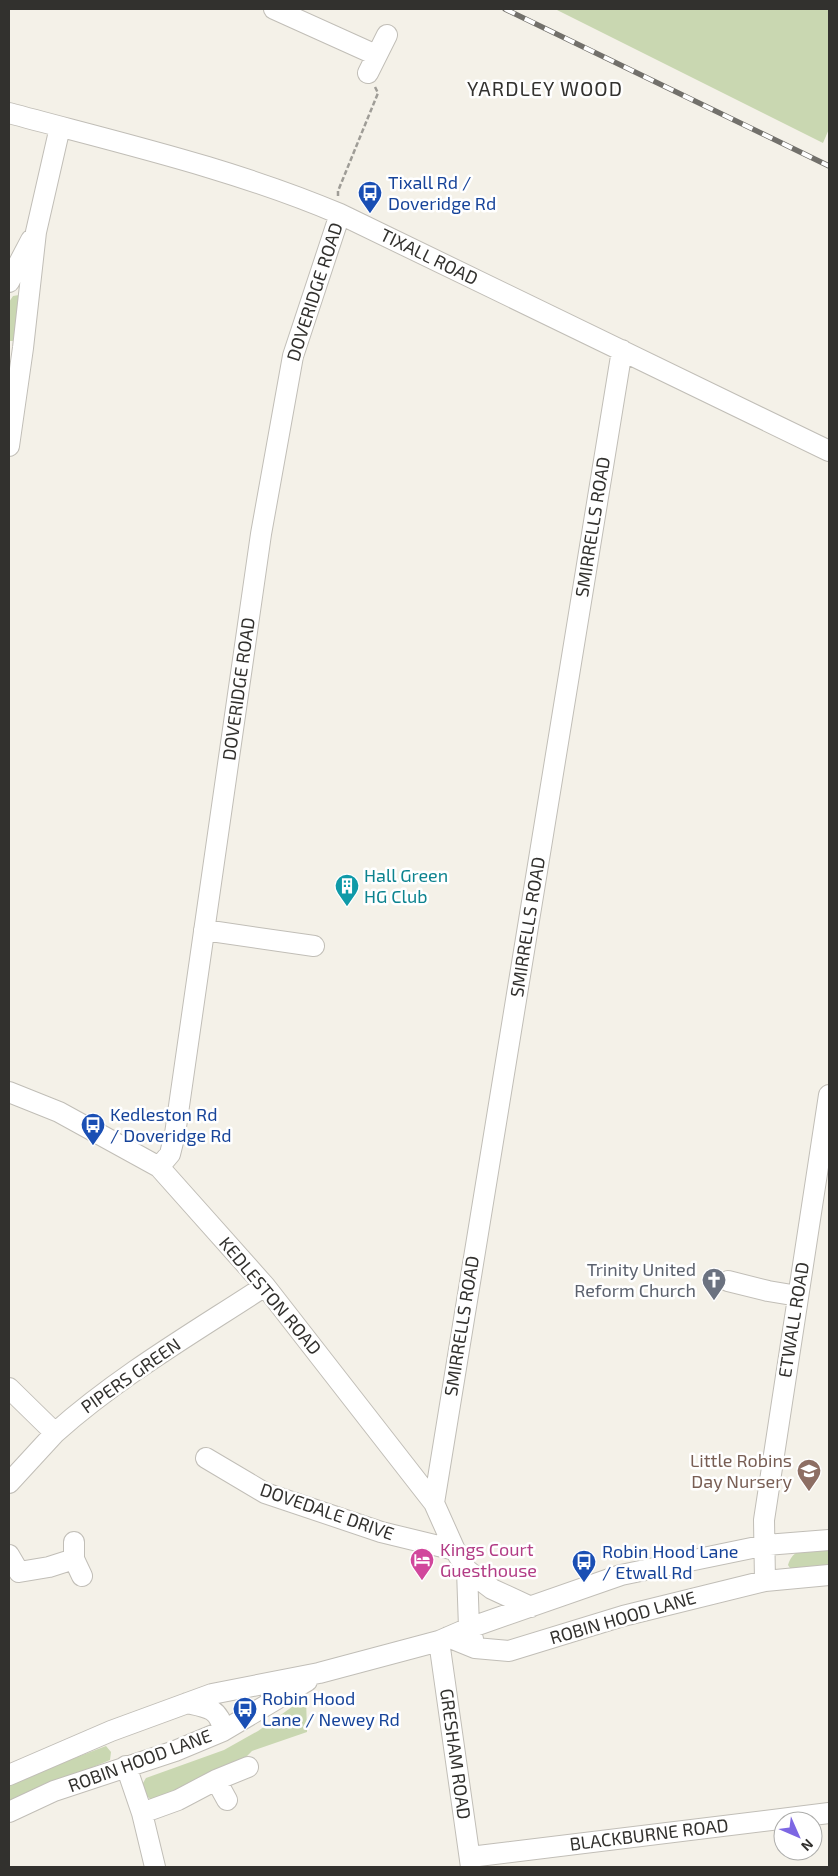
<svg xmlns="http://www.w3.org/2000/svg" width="838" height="1876" viewBox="0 0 838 1876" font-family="'Exo 2',sans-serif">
	<rect width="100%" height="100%" fill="#f4f1e8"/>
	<!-- green -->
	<path fill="#c9d7b1" d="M 555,9 L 829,9 L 829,129 L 823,143 Z
		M 19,295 L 17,341 L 10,341 L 9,302 L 13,296 Z
		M 829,1549 L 829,1569 L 792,1571 L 788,1565 C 794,1545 811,1549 829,1549 Z
		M 306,1697 L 307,1732 L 252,1751 L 241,1762 L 164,1798 L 150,1799 L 143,1792 L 143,1783 L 146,1778 L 224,1750 L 258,1731 Z
		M 106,1746 L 111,1752 L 110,1760 L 26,1795 L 9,1804 L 9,1783 Z"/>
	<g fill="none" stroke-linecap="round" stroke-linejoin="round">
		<defs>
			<path id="minor" d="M 274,9 L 376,55
				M 368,73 L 387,35
				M 9,113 C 120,143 234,169 340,214 L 829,451
				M 9,282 L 31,240
				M 9,446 L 23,348 L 36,232 L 60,127
				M 204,930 L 314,946
				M 9,1092 L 59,1112 L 159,1167 L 265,1286 L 434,1503 L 455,1550 L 467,1570 L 492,1589 L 531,1607
				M 159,1167 L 170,1154 L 175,1134 L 261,534 L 293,356 L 340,214
				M 728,1281 L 768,1291 L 798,1296
				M 9,1388 L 55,1433 C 119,1376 193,1333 265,1286
				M 206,1458 L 265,1493 L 381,1532 L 455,1550
				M 9,1483 L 55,1433
				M 434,1503 L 622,350
				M 74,1542 L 74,1559 L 82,1576
				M 9,1555 L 19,1572 L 49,1567 L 74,1559
				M 467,1570 L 469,1628 L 473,1639
				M 765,1581 L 764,1520 L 829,1095
				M 448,1637 L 475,1648 L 509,1651 L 623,1616 L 765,1581 L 829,1575
				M 439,1641 L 471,1867
				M 187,1703 C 206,1707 220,1708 223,1731
				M 126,1766 L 142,1813 L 155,1867
				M 9,1775 L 111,1731 L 212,1694 L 319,1673 L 439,1641 L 469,1628 L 621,1575 L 766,1545 L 829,1540
				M 216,1780 L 227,1800
				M 9,1812 L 54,1791 L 175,1751 L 223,1731 L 307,1681
				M 142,1813 L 178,1800 L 216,1780 L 248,1767
				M 470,1857 L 829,1813"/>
		</defs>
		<!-- minor casing -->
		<use href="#minor" stroke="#c1beb7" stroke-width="22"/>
		<!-- path -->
		<path stroke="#9f9d97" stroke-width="2.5" stroke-dasharray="5 2.5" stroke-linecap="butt" d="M 338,196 L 338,191 L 378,93 L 375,87"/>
		<!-- minor -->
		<use href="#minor" stroke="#fff" stroke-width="20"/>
		<defs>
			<path id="rail" d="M 505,9 L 829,166"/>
		</defs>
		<!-- rail casing -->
		<use href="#rail" stroke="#72706b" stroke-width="5.5"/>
		<!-- rail -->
		<use href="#rail" stroke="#fff" stroke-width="4" stroke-dasharray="11" stroke-linecap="butt"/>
	</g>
	<!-- icons -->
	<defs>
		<symbol id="bus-pin" viewBox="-11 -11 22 30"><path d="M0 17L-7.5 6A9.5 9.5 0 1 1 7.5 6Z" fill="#1a4fb4" stroke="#fff"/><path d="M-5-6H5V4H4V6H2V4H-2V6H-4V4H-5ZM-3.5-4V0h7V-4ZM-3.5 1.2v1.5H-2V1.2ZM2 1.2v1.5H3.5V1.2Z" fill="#fff"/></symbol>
		<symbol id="building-pin" viewBox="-11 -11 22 30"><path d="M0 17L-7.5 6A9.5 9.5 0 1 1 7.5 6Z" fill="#0f9aa8" stroke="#fff"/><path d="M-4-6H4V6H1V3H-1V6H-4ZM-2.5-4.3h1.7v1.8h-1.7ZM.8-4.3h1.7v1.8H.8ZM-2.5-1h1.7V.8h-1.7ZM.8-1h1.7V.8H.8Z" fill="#fff"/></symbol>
		<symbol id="church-pin" viewBox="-11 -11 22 30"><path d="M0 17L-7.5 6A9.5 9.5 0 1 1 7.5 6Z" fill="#6b7280" stroke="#fff"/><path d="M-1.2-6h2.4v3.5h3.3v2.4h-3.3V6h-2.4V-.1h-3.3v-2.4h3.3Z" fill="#fff"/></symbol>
		<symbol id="school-pin" viewBox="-11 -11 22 30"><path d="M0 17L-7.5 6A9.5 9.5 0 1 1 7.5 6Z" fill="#8d6e63" stroke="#fff"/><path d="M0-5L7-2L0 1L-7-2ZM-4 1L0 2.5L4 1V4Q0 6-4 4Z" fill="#fff"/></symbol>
		<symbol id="hotel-pin" viewBox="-11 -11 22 30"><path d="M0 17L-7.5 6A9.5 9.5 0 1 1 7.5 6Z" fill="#d1479c" stroke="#fff"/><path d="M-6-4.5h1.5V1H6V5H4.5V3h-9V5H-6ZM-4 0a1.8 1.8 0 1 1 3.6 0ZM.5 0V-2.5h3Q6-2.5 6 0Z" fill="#fff"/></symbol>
	</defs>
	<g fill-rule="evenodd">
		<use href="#bus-pin" x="356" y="179" width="28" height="38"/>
		<use href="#building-pin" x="333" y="872" width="28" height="38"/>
		<use href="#bus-pin" x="79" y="1111" width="28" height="38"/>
		<use href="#church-pin" x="700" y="1266" width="28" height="38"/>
		<use href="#school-pin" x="795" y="1457" width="28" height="38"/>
		<use href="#hotel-pin" x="408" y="1546" width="28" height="38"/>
		<use href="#bus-pin" x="570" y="1548" width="28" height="38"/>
		<use href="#bus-pin" x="231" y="1695" width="28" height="38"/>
	</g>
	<g text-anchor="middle" stroke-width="5" stroke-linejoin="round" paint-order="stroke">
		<!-- transit labels -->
		<g font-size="18" fill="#164399" stroke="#fff" text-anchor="start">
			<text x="388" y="189">Tixall Rd /<tspan x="388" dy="21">Doveridge Rd</tspan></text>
			<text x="110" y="1121">Kedleston Rd<tspan x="110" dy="21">/ Doveridge Rd</tspan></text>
			<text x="602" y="1558">Robin Hood Lane<tspan x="602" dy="21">/ Etwall Rd</tspan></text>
			<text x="262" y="1705">Robin Hood<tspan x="262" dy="21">Lane / Newey Rd</tspan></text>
		</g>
		<!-- street labels -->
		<g font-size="18" fill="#32312e" stroke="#fff">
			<text transform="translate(429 257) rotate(26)" y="6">TIXALL ROAD</text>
			<text transform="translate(315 292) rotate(-72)" y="6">DOVERIDGE ROAD</text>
			<text transform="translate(593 527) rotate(-81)" y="6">SMIRRELLS ROAD</text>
			<text transform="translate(239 689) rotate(-82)" y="6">DOVERIDGE ROAD</text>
			<text transform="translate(528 927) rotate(-81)" y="6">SMIRRELLS ROAD</text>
			<text transform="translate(270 1296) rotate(50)" y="6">KEDLESTON ROAD</text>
			<text transform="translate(794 1320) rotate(-81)" y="6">ETWALL ROAD</text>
			<text transform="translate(462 1326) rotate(-81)" y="6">SMIRRELLS ROAD</text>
			<text transform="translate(131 1376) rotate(-35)" y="6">PIPERS GREEN</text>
			<text transform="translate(327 1512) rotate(19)" y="6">DOVEDALE DRIVE</text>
			<text transform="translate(623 1618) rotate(-16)" y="6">ROBIN HOOD LANE</text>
			<text transform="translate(455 1754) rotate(82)" y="6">GRESHAM ROAD</text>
			<text transform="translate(140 1761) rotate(-20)" y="6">ROBIN HOOD LANE</text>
			<text transform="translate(649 1835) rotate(-7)" y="6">BLACKBURNE ROAD</text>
		</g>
		<!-- culture labels -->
		<g font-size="18" fill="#0d838f" stroke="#fff" text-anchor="start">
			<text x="364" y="882">Hall Green<tspan x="364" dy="21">HG Club</tspan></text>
		</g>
		<!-- worship labels -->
		<g font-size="18" fill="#5b616d" stroke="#fff" text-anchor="end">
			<text x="696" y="1276">Trinity United<tspan x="696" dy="21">Reform Church</tspan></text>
		</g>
		<!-- education labels -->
		<g font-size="18" fill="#785e54" stroke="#fff" text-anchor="end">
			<text x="792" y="1467">Little Robins<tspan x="792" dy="21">Day Nursery</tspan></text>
		</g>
		<!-- hotel labels -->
		<g font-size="18" fill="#b23c85" stroke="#fff" text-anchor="start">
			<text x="440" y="1556">Kings Court<tspan x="440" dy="21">Guesthouse</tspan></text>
		</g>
		<!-- quarter labels -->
		<g font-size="20" letter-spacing="1" fill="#32312e" stroke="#fff">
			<text x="545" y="96">YARDLEY WOOD</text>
		</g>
	</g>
	<!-- border -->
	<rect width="838" height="1876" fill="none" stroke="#32312e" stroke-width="20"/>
	<!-- north arrow -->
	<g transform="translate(798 1836) rotate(135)"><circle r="24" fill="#ffffff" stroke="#adadab"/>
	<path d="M0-4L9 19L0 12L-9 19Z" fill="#7d67e3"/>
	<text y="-8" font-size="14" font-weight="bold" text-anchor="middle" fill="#32312e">N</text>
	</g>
</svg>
